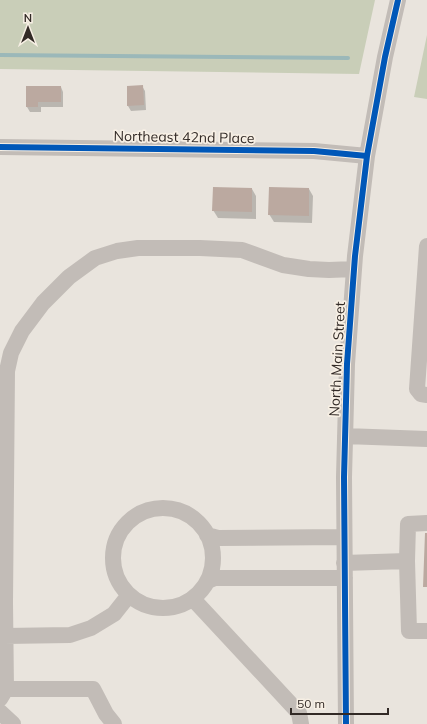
<svg xmlns="http://www.w3.org/2000/svg" width="427" height="724" viewBox="0 0 427 724" font-family="Mulish,sans-serif">
	<rect width="100%" height="100%" fill="#e9e4dd"/>
	<!-- green -->
	<path fill="#c9ceb8" d="M 0,0 L 375,0 L 359,74 L 0,69 Z
		M 427,35 L 427,99 L 414,97 Z"/>
	<!-- shadow -->
	<path fill="#0003" d="M 142,86 L 145,91 L 146,110 L 131,111 L 128,106 Z
		M 61,87 L 63,92 L 63,107 L 41,107 L 41,112 L 30,112 L 27,107 Z
		M 252,189 L 256,196 L 256,219 L 218,218 L 213,210 Z
		M 309,189 L 313,196 L 312,223 L 274,222 L 269,214 Z"/>
	<g fill="none" stroke-linecap="round" stroke-linejoin="round">
		<!-- stream -->
		<path stroke="#9bb8b9" stroke-width="4" d="M 0,55 L 348,58"/>
	</g>
	<!-- building -->
	<path fill="#bba9a0" d="M 143,85 L 144,105 L 127,106 L 127,86 Z
		M 26,86 L 61,86 L 61,102 L 38,102 L 38,107 L 26,107 Z
		M 213,187 L 252,188 L 252,212 L 212,211 Z
		M 269,187 L 309,188 L 309,216 L 268,215 Z
		M 425,533 L 427,533 L 427,587 L 423,587 Z"/>
	<g fill="none" stroke-linecap="round" stroke-linejoin="round">
		<!-- minor -->
		<path stroke="#c2bcb7" stroke-width="16" d="M 0,147 L 314,151 L 367,156
			M 427,246 L 417,389 L 421,394 L 427,395
			M 345,436 L 427,439
			M113 558a50 50 0 1 1 100 0a50 50 0 1 1-100 0Z
			M 207,535 L 218,538 L 344,537
			M 407,561 L 409,631 L 427,631
			M 344,563 L 407,561 L 408,524 L 427,523
			M 208,581 L 215,578 L 345,578
			M 193,599 L 299,713 L 301,724
			M 5,636 L 70,635 L 91,628 L 114,614 L 129,595
			M 6,689 L 5,603 L 7,371 L 11,353 L 22,331 L 43,303 L 69,277 L 95,258 L 117,251 L 138,248 L 200,248 L 242,250 L 283,265 L 309,269 L 329,270 L 354,269
			M 0,699 L 6,689 L 93,689 L 106,714 L 114,724
			M 0,712 L 13,724
			M 346,724 L 344,477 L 347,364 L 355,256 L 367,156 L 385,57 L 398,0"/>
		<defs>
			<path id="cycleway" d="M 0,147 L 314,151 L 367,156
				M 346,724 L 344,477 L 347,364 L 355,256 L 367,156 L 385,57 L 398,0"/>
		</defs>
		<!-- cycleway casing -->
		<use href="#cycleway" stroke="#f7efe4" stroke-width="8"/>
		<!-- cycleway -->
		<use href="#cycleway" stroke="#0057b8" stroke-width="6"/>
	</g>
	<g text-anchor="middle" stroke-width="3.5" stroke-linejoin="round" paint-order="stroke">
		<!-- street labels -->
		<g font-size="14" fill="#322a26" stroke="#f7efe4">
			<text transform="translate(184 137) rotate(1)" y="5">Northeast 42nd Place</text>
			<text transform="translate(337 359) rotate(-87)" y="5">North Main Street</text>
		</g>
	</g>
	<!-- north arrow -->
	<g transform="translate(28 28)" stroke="#f7efe4" stroke-width="3" paint-order="stroke">
	<path d="M0-3L7 15L0 10L-7 15Z" fill="#322a26"/>
	<text y="-6" font-size="11" font-weight="bold" text-anchor="middle" fill="#322a26">N</text>
	</g>
	<!-- scale -->
	<path d="M291 708v6h97v-6" fill="none" stroke="#322a26" stroke-width="2"/>
	<text x="297" y="708" font-size="12" fill="#322a26" stroke="#f7efe4" stroke-width="3" paint-order="stroke">50 m</text>
</svg>
